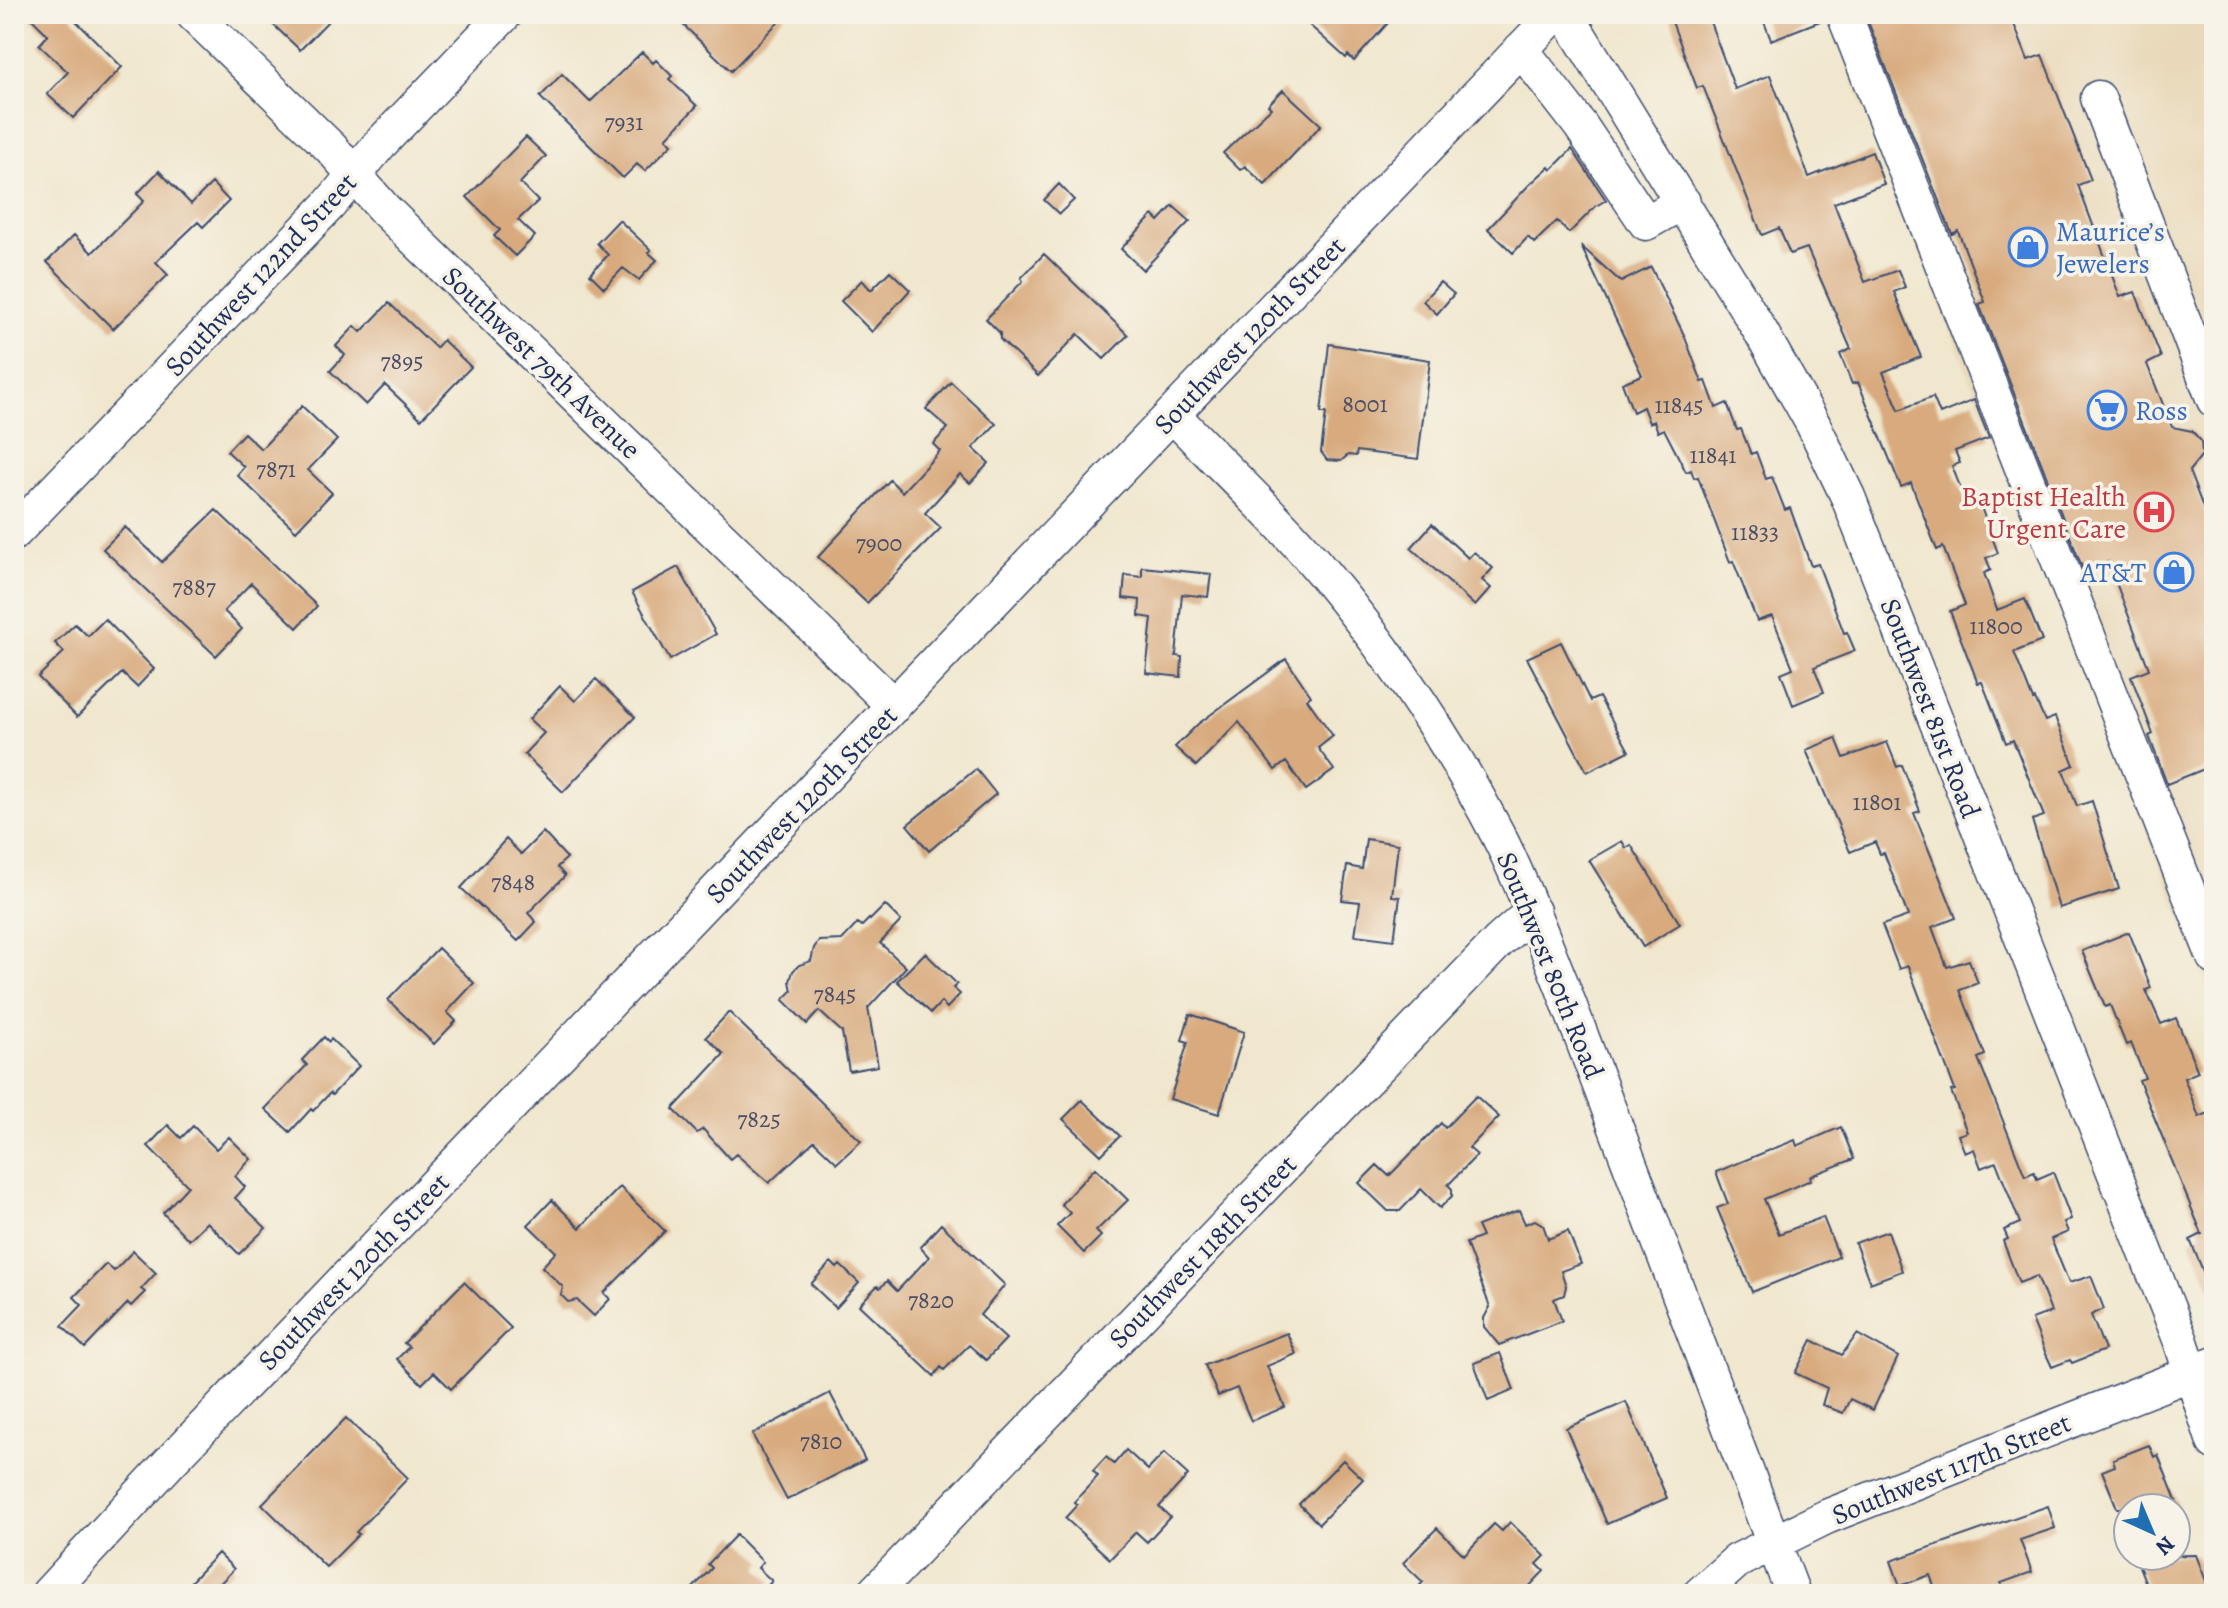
<svg xmlns="http://www.w3.org/2000/svg" width="2228" height="1608" viewBox="0 0 2228 1608" font-family="Alegreya,serif">
	<rect width="100%" height="100%" fill="#f7f3e8"/>
	<filter id="ink" filterUnits="userSpaceOnUse"><feTurbulence type="fractalNoise" baseFrequency=".0125" numOctaves="2"/><feDisplacementMap in="SourceGraphic" scale="16" xChannelSelector="R" yChannelSelector="G"/><feConvolveMatrix kernelMatrix="1 2 1 2 8 2 1 2 1" color-interpolation-filters="sRGB"/></filter>
	<filter id="wash" filterUnits="userSpaceOnUse"><feTurbulence type="fractalNoise" baseFrequency=".006" numOctaves="4" result="noise"/><feDisplacementMap in="SourceGraphic" scale="32" xChannelSelector="R" yChannelSelector="G"/><feGaussianBlur stdDeviation="1.8" result="paint"/><feColorMatrix in="noise" values="0 0 0 0 0 0 0 0 0 0 0 0 0 0 0 0 0 1.4 0 .05"/><feComposite in="paint" operator="in"/></filter>
	<g filter="url(#wash)">
		<rect width="100%" height="100%" fill="#f0e7ce"/>
		<!-- built -->
		<path fill="#e9d9ba" d="M 1827,14 L 2214,14 L 2214,1003 Z"/>
		<g id="blocks">
			<!-- building -->
			<path fill="#d8aa7e" d="M 27,14 L 69,14 L 122,67 L 73,118 L 47,94 L 68,72 L 39,45 L 48,35 Z
				M 262,14 L 335,14 L 300,50 Z
				M 672,14 L 786,14 L 731,71 Z
				M 1297,14 L 1396,14 L 1354,61 L 1348,55 L 1346,58 Z
				M 1669,14 L 1707,14 L 1735,89 L 1770,75 L 1809,177 L 1872,152 L 1884,184 L 1834,203 L 1865,282 L 1898,270 L 1905,287 L 1894,292 L 1921,357 L 1883,372 L 1899,410 L 1933,397 L 1940,414 L 1974,400 L 1989,438 L 1955,451 L 1960,463 L 1952,466 L 1968,507 L 1979,502 L 1998,553 L 1986,558 L 1991,570 L 1984,573 L 1997,610 L 2025,599 L 2042,641 L 2014,652 L 2033,700 L 2035,699 L 2045,721 L 2055,717 L 2074,765 L 2063,770 L 2077,806 L 2092,801 L 2119,889 L 2059,908 L 2032,820 L 2044,816 L 2013,740 L 2006,743 L 1982,682 L 1978,683 L 1950,611 L 1965,605 L 1943,547 L 1937,550 L 1911,483 L 1901,487 L 1858,382 L 1852,384 L 1840,354 L 1851,349 L 1807,248 L 1790,254 L 1779,228 L 1762,235 L 1703,86 L 1697,88 Z
				M 1761,14 L 1824,14 L 1825,19 L 1771,40 Z
				M 1865,14 L 2010,14 L 2028,60 L 2042,55 L 2091,180 L 2078,185 L 2120,297 L 2135,292 L 2161,357 L 2147,364 L 2172,427 L 2192,431 L 2201,441 L 2202,455 L 2189,471 L 2214,536 L 2214,765 L 2167,784 L 2149,736 L 2153,734 L 2131,676 L 2149,669 L 2108,562 L 2084,572 L 1979,304 L 1985,302 L 1958,231 L 1952,234 Z
				M 642,52 L 653,63 L 656,60 L 672,76 L 669,79 L 697,106 L 666,138 L 672,144 L 645,171 L 637,164 L 623,178 L 540,97 L 562,74 L 590,102 Z
				M 1283,90 L 1321,125 L 1265,185 L 1245,166 L 1240,170 L 1223,153 L 1271,108 L 1268,105 Z
				M 526,137 L 546,156 L 520,183 L 538,201 L 518,220 L 535,236 L 515,256 L 494,236 L 500,230 L 467,197 Z
				M 1572,149 L 1606,200 L 1596,206 L 1569,233 L 1557,221 L 1534,243 L 1528,237 L 1513,253 L 1488,229 L 1528,186 L 1549,167 L 1551,170 Z
				M 159,171 L 191,204 L 212,183 L 229,201 L 203,227 L 198,222 L 156,262 L 168,275 L 113,329 L 47,262 L 74,235 L 92,253 L 144,201 L 137,194 Z
				M 1059,184 L 1074,200 L 1059,214 L 1044,200 Z
				M 1173,206 L 1190,221 L 1143,270 L 1121,249 L 1153,215 L 1159,221 Z
				M 619,220 L 651,250 L 648,252 L 657,260 L 639,280 L 623,268 L 604,288 L 590,274 L 608,255 L 597,243 Z
				M 1581,246 L 1621,282 L 1651,267 L 1684,335 L 1702,382 L 1706,381 L 1716,408 L 1727,403 L 1737,430 L 1741,429 L 1751,454 L 1756,452 L 1766,479 L 1772,477 L 1785,510 L 1790,508 L 1811,566 L 1818,564 L 1844,633 L 1847,632 L 1855,651 L 1814,667 L 1824,692 L 1793,705 L 1781,673 L 1793,668 L 1772,616 L 1757,621 L 1733,561 L 1730,562 L 1698,477 L 1694,478 L 1691,470 L 1686,472 L 1664,429 L 1658,432 L 1654,421 L 1649,423 L 1643,407 L 1633,412 L 1622,383 L 1642,375 Z
				M 1044,254 L 1128,335 L 1104,359 L 1078,334 L 1038,376 L 1000,339 L 1000,333 L 986,319 L 1023,281 L 1021,278 Z
				M 890,271 L 910,290 L 872,332 L 841,301 L 862,280 L 871,290 Z
				M 1440,282 L 1454,294 L 1437,314 L 1423,301 Z
				M 389,303 L 436,348 L 443,340 L 471,367 L 421,419 L 385,385 L 366,405 L 330,371 L 345,355 L 336,346 L 355,326 L 361,332 Z
				M 1329,344 L 1430,360 L 1418,459 L 1357,451 L 1356,456 L 1348,455 L 1341,461 L 1327,460 L 1321,452 L 1326,413 L 1321,413 Z
				M 951,382 L 996,424 L 973,448 L 989,463 L 970,483 L 960,474 L 925,513 L 941,528 L 867,603 L 818,557 L 890,480 L 902,492 L 940,451 L 933,444 L 948,428 L 926,409 Z
				M 302,406 L 337,440 L 308,470 L 332,493 L 296,531 L 237,475 L 244,467 L 227,451 L 244,433 L 261,449 Z
				M 216,510 L 317,606 L 297,628 L 251,583 L 224,611 L 242,629 L 216,656 L 103,549 L 125,527 L 162,562 Z
				M 1432,524 L 1468,558 L 1474,552 L 1493,568 L 1482,580 L 1491,588 L 1475,606 L 1411,548 Z
				M 678,567 L 716,634 L 670,660 L 632,592 Z
				M 1142,567 L 1211,574 L 1208,597 L 1182,594 L 1176,656 L 1182,657 L 1181,677 L 1146,673 L 1152,618 L 1139,616 L 1140,600 L 1123,598 L 1125,575 L 1142,577 Z
				M 105,619 L 154,669 L 137,687 L 122,673 L 77,717 L 38,677 L 64,652 L 55,643 L 75,624 L 88,636 Z
				M 1561,642 L 1590,701 L 1599,697 L 1629,751 L 1587,772 L 1527,658 Z
				M 1286,659 L 1311,696 L 1307,699 L 1333,736 L 1318,748 L 1334,770 L 1306,790 L 1286,762 L 1275,770 L 1239,722 L 1196,766 L 1175,747 L 1198,724 Z
				M 596,679 L 635,717 L 563,792 L 524,754 L 544,733 L 529,719 L 560,686 L 575,701 Z
				M 1836,738 L 1844,758 L 1887,742 L 1897,767 L 1902,765 L 1920,811 L 1914,813 L 1956,918 L 1932,927 L 1947,967 L 1969,960 L 1978,983 L 1960,990 L 1985,1055 L 1978,1058 L 2025,1176 L 2034,1172 L 2037,1179 L 2053,1172 L 2071,1219 L 2064,1222 L 2068,1232 L 2051,1239 L 2069,1283 L 2091,1276 L 2104,1309 L 2091,1315 L 2105,1350 L 2072,1363 L 2070,1360 L 2052,1367 L 2046,1354 L 2032,1319 L 2051,1312 L 2037,1276 L 2019,1283 L 2003,1241 L 2008,1239 L 2004,1230 L 2020,1223 L 1996,1162 L 1981,1168 L 1974,1149 L 1965,1153 L 1958,1135 L 1967,1132 L 1951,1091 L 1955,1090 L 1908,966 L 1899,969 L 1882,925 L 1908,916 L 1884,853 L 1880,854 L 1875,842 L 1850,852 L 1806,750 Z
				M 976,769 L 996,794 L 929,851 L 907,825 Z
				M 543,832 L 567,858 L 557,867 L 565,876 L 528,913 L 536,922 L 518,941 L 461,888 L 506,839 L 521,854 Z
				M 1366,839 L 1398,844 L 1392,896 L 1400,897 L 1394,940 L 1355,935 L 1360,902 L 1342,900 L 1347,866 L 1362,869 Z
				M 1622,841 L 1626,848 L 1631,845 L 1680,924 L 1643,947 L 1589,860 Z
				M 885,905 L 901,921 L 880,943 L 906,967 L 868,1008 L 878,1066 L 849,1071 L 842,1032 L 819,1011 L 807,1024 L 783,1000 L 792,991 L 790,981 L 793,971 L 799,965 L 811,961 L 814,948 L 819,941 L 842,940 L 858,923 L 862,926 L 869,919 L 870,920 Z
				M 2129,932 L 2151,988 L 2146,990 L 2161,1024 L 2176,1018 L 2198,1072 L 2184,1078 L 2199,1117 L 2214,1111 L 2214,1297 L 2190,1240 L 2202,1234 L 2139,1080 L 2145,1078 L 2131,1043 L 2126,1045 L 2110,1005 L 2105,1007 L 2082,951 Z
				M 438,948 L 474,983 L 447,1012 L 456,1021 L 434,1044 L 388,1000 Z
				M 925,953 L 957,984 L 953,988 L 960,994 L 947,1008 L 941,1002 L 931,1013 L 897,981 Z
				M 729,1012 L 861,1141 L 837,1163 L 814,1141 L 769,1183 L 736,1154 L 730,1159 L 703,1129 L 697,1133 L 673,1109 L 724,1054 L 706,1037 Z
				M 1190,1014 L 1244,1032 L 1219,1114 L 1170,1099 L 1188,1042 L 1182,1040 Z
				M 324,1037 L 329,1042 L 331,1039 L 359,1066 L 332,1095 L 330,1093 L 313,1111 L 311,1109 L 290,1132 L 265,1109 L 307,1065 L 302,1060 Z
				M 1476,1096 L 1499,1117 L 1469,1148 L 1477,1155 L 1448,1185 L 1452,1189 L 1452,1196 L 1440,1208 L 1421,1189 L 1400,1211 L 1388,1211 L 1359,1183 L 1377,1165 L 1389,1176 L 1441,1123 L 1445,1128 Z
				M 1082,1100 L 1120,1136 L 1101,1155 L 1063,1119 Z
				M 168,1125 L 181,1138 L 193,1126 L 216,1149 L 229,1137 L 251,1159 L 235,1176 L 245,1187 L 235,1198 L 266,1228 L 239,1254 L 207,1222 L 189,1240 L 163,1213 L 188,1186 L 148,1146 Z
				M 1841,1127 L 1854,1159 L 1810,1176 L 1811,1180 L 1764,1199 L 1779,1234 L 1823,1217 L 1839,1257 L 1752,1292 L 1717,1208 L 1728,1204 L 1716,1172 L 1795,1140 L 1797,1146 Z
				M 1095,1168 L 1128,1200 L 1096,1231 L 1101,1236 L 1084,1253 L 1057,1226 L 1070,1213 L 1061,1204 Z
				M 620,1187 L 665,1231 L 604,1293 L 610,1299 L 594,1316 L 577,1300 L 568,1302 L 561,1295 L 563,1287 L 542,1267 L 556,1252 L 528,1225 L 552,1200 L 580,1228 Z
				M 1519,1210 L 1525,1224 L 1535,1220 L 1543,1225 L 1548,1239 L 1568,1231 L 1581,1264 L 1561,1271 L 1566,1286 L 1564,1295 L 1554,1299 L 1562,1321 L 1499,1345 L 1484,1327 L 1484,1318 L 1490,1307 L 1466,1243 L 1482,1237 L 1477,1226 Z
				M 941,1224 L 1005,1285 L 980,1315 L 1006,1339 L 986,1360 L 969,1345 L 944,1370 L 941,1367 L 934,1376 L 859,1305 L 877,1286 L 880,1288 L 887,1281 L 897,1291 L 929,1257 L 920,1247 Z
				M 1888,1231 L 1902,1271 L 1870,1283 L 1855,1243 Z
				M 133,1251 L 156,1273 L 141,1289 L 145,1292 L 131,1306 L 128,1303 L 85,1348 L 62,1326 L 82,1305 L 74,1297 L 106,1264 L 114,1271 Z
				M 831,1262 L 837,1268 L 840,1265 L 859,1283 L 836,1308 L 811,1284 Z
				M 464,1282 L 511,1328 L 451,1389 L 434,1372 L 422,1384 L 397,1359 L 409,1347 L 404,1343 Z
				M 1287,1333 L 1296,1354 L 1267,1366 L 1285,1407 L 1251,1421 L 1237,1388 L 1218,1396 L 1205,1365 Z
				M 1857,1334 L 1898,1357 L 1873,1410 L 1850,1399 L 1843,1413 L 1822,1405 L 1827,1388 L 1795,1373 L 1812,1340 L 1842,1355 Z
				M 1500,1353 L 1514,1390 L 1488,1401 L 1474,1363 Z
				M 830,1393 L 865,1460 L 787,1500 L 752,1434 Z
				M 1626,1402 L 1667,1498 L 1607,1524 L 1566,1428 Z
				M 346,1418 L 408,1478 L 356,1532 L 359,1534 L 326,1567 L 262,1504 Z
				M 2149,1445 L 2154,1457 L 2158,1455 L 2179,1508 L 2117,1508 L 2102,1471 L 2115,1466 L 2113,1459 Z
				M 1126,1450 L 1148,1470 L 1164,1453 L 1188,1475 L 1159,1507 L 1170,1517 L 1147,1542 L 1136,1532 L 1110,1559 L 1065,1518 L 1077,1505 L 1074,1502 L 1098,1476 L 1093,1471 L 1106,1457 L 1114,1464 Z
				M 1343,1460 L 1363,1479 L 1319,1524 L 1299,1504 Z
				M 2048,1506 L 2055,1528 L 2020,1540 L 2032,1572 L 2001,1583 L 2005,1594 L 1937,1594 L 1930,1575 L 1900,1586 L 1891,1561 Z
				M 1510,1522 L 1545,1556 L 1537,1564 L 1544,1571 L 1522,1594 L 1412,1594 L 1423,1582 L 1403,1563 L 1437,1528 L 1464,1555 L 1494,1524 L 1502,1531 Z
				M 736,1535 L 763,1562 L 758,1568 L 772,1581 L 760,1594 L 687,1594 L 712,1568 L 708,1564 Z
				M 218,1553 L 234,1569 L 210,1594 L 179,1594 Z
				M 2196,1555 L 2211,1594 L 2150,1594 L 2135,1556 Z"/>
		</g>
	</g>
	<g filter="url(#ink)">
		<use href="#blocks" fill-opacity="0" stroke="#3b4b6f" stroke-width="2"/>
		<g fill="none" stroke-linecap="round" stroke-linejoin="round">
			<defs>
				<path id="minor" d="M 193,14 L 331,148 L 385,210 L 894,706
					M 1566,14 L 1761,332 L 1813,424 L 1848,497 L 2180,1339 L 2214,1442
					M 1844,14 L 2214,957
					M 1521,49 L 1580,125 L 1646,223 L 1683,202
					M 2098,98 L 2214,400
					M 1173,415 C 1223,468 1278,518 1324,574 C 1391,655 1451,744 1499,837 C 1523,884 1541,934 1561,983 L 1793,1594
					M 14,533 L 329,205 L 379,145 L 505,14
					M 48,1594 L 168,1464 L 1555,14
					M 873,1594 L 1499,941 L 1533,911
					M 1700,1594 L 1737,1561 L 1826,1517 L 2212,1365"/>
			</defs>
			<!-- minor casing -->
			<use href="#minor" stroke="#3b4b6f" stroke-width="37"/>
			<!-- minor -->
			<use href="#minor" stroke="#fff" stroke-width="34"/>
		</g>
	</g>
	<!-- icons -->
	<defs>
		<symbol id="shop-ring" viewBox="-11 -11 22 22"><circle r="9.5" fill="#f7f3e8" stroke="#3f7fe0" stroke-width="1.5"/><path d="M-5-2.5h2.3a2.7 3.5 0 0 1 5.4 0H5L5.5 6h-11ZM-1.5-2.5h3a1.5 2.3 0 0 0-3 0Z" fill="#3f7fe0"/></symbol>
		<symbol id="supermarket-ring" viewBox="-11 -11 22 22"><circle r="9.5" fill="#f7f3e8" stroke="#3f7fe0" stroke-width="1.5"/><path d="M-6-5.5h2.5l.6 2H6L4.5 2H-2.5L-4.4-4H-6ZM-1.5 3.2a1.3 1.3 0 1 0 .1 0ZM3 3.2a1.3 1.3 0 1 0 .1 0Z" fill="#3f7fe0"/></symbol>
		<symbol id="hospital-ring" viewBox="-11 -11 22 22"><circle r="9.5" fill="#f7f3e8" stroke="#e0444e" stroke-width="1.5"/><path d="M-5-5h3v3.5h4V-5h3V5h-3V1.5h-4V5h-3Z" fill="#e0444e"/></symbol>
	</defs>
	<g fill-rule="evenodd">
		<use href="#shop-ring" x="2006" y="225" width="44" height="44"/>
		<use href="#supermarket-ring" x="2085" y="388" width="44" height="44"/>
		<use href="#hospital-ring" x="2132" y="490" width="44" height="44"/>
		<use href="#shop-ring" x="2152" y="550" width="44" height="44"/>
	</g>
	<g text-anchor="middle" stroke-width="7" stroke-linejoin="round" paint-order="stroke">
		<!-- number labels -->
		<g font-size="24" fill="#4a4e66">
			<text x="624" y="130">7931</text>
			<text x="402" y="369">7895</text>
			<text x="1365" y="412">8001</text>
			<text x="1679" y="413">11845</text>
			<text x="1713" y="463">11841</text>
			<text x="276" y="477">7871</text>
			<text x="1755" y="540">11833</text>
			<text x="879" y="551">7900</text>
			<text x="194" y="595">7887</text>
			<text x="1996" y="634">11800</text>
			<text x="1877" y="810">11801</text>
			<text x="513" y="890">7848</text>
			<text x="835" y="1002">7845</text>
			<text x="759" y="1127">7825</text>
			<text x="931" y="1308">7820</text>
			<text x="821" y="1449">7810</text>
		</g>
		<!-- shop labels -->
		<g font-size="28" fill="#366cbe" stroke="#f7f3e8" text-anchor="start">
			<text x="2056" y="241">Maurice’s<tspan x="2056" dy="32">Jewelers</tspan></text>
			<text x="2135" y="420">Ross</text>
			<text x="2146" y="582" text-anchor="end">AT&amp;T</text>
		</g>
		<!-- street labels -->
		<g font-size="28" fill="#1b2f5e" stroke="#f7f3e8">
			<text transform="translate(260 274) rotate(-47)" y="10">Southwest 122nd Street</text>
			<text transform="translate(1249 335) rotate(-46)" y="10">Southwest 120th Street</text>
			<text transform="translate(542 362) rotate(44)" y="10">Southwest 79th Avenue</text>
			<text transform="translate(1931 708) rotate(69)" y="10">Southwest 81st Road</text>
			<text transform="translate(801 804) rotate(-46)" y="10">Southwest 120th Street</text>
			<text transform="translate(1551 965) rotate(68)" y="10">Southwest 80th Road</text>
			<text transform="translate(1202 1251) rotate(-46)" y="10">Southwest 118th Street</text>
			<text transform="translate(353 1271) rotate(-46)" y="10">Southwest 120th Street</text>
			<text transform="translate(1951 1468) rotate(-22)" y="10">Southwest 117th Street</text>
		</g>
		<!-- health labels -->
		<g font-size="28" fill="#be3a42" stroke="#f7f3e8" text-anchor="end">
			<text x="2126" y="506">Baptist Health<tspan x="2126" dy="32">Urgent Care</tspan></text>
		</g>
	</g>
	<!-- margin -->
	<rect width="2228" height="1608" fill="none" stroke="#f7f3e8" stroke-width="48"/>
	<!-- north arrow -->
	<g transform="translate(2152 1532) rotate(136)"><circle r="38" fill="#f7f3e8" stroke="#9fa5b1" stroke-width="2"/>
	<path d="M0-6L14 30L0 20L-14 30Z" fill="#1f6fb2"/>
	<text y="-12" font-size="22" font-weight="bold" text-anchor="middle" fill="#1b2f5e">N</text>
	</g>
</svg>
